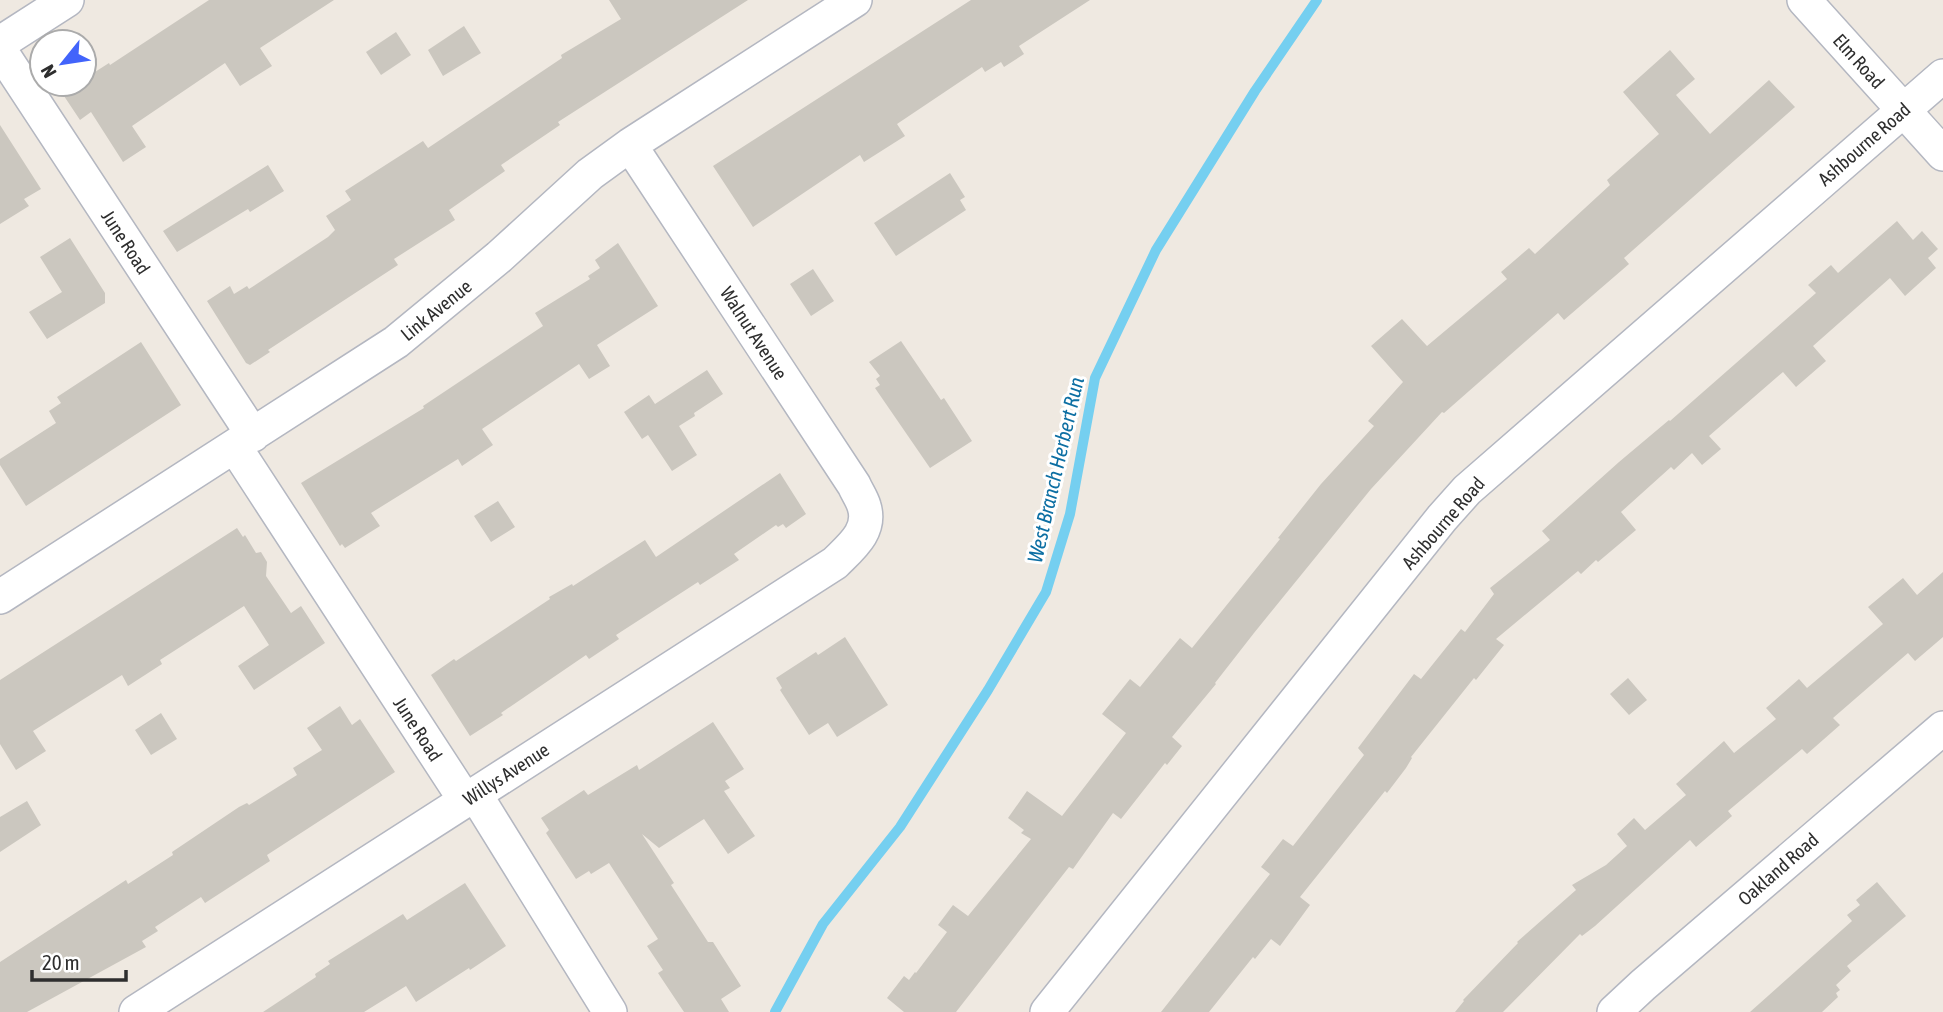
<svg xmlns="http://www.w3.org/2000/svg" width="1943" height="1012" viewBox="0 0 1943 1012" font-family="'Asap Condensed',sans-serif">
	<rect width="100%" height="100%" fill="#efe9e1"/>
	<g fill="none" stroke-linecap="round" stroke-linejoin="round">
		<!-- stream -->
		<path stroke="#75cff0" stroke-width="10" d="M 775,1012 L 823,924 L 900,827 L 988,690 L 1046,592 L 1070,514 L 1095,378 L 1156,250 L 1255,91 L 1317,0"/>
	</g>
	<!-- building -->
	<path fill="#cbc7bf" d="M 209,0 L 334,0 L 260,48 L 272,66 L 240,86 L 225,63 L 132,126 L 146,147 L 123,162 L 91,112 L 80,120 L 62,93 L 76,84 L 84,84 L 84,79 L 109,63 L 110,65 Z
		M 609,0 L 748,0 L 558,122 L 560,125 L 501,165 L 505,171 L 449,210 L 455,220 L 394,259 L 398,265 L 268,350 L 270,352 L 250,365 L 246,363 L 207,301 L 230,286 L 234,294 L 247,286 L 249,289 L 328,237 L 335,230 L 326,216 L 351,200 L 345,191 L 423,141 L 428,148 L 562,58 L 561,55 L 621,19 Z
		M 971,0 L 1090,0 L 1019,46 L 1024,54 L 1004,67 L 1001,62 L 985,72 L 982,67 L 897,124 L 905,136 L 864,162 L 860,155 L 753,227 L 713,166 Z
		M 464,26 L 481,53 L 443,76 L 428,50 Z
		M 396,32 L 411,55 L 381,75 L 366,52 Z
		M 1670,50 L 1695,79 L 1676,95 L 1710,134 L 1769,80 L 1795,107 L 1624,258 L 1629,264 L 1564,320 L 1558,313 L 1444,413 L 1442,412 L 1371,489 L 1254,633 L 1215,683 L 1216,684 L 1172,737 L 1182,746 L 1167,765 L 1165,763 L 1121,819 L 1113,813 L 1073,869 L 1069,867 L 956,1012 L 904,1012 L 887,998 L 904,976 L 909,980 L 915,972 L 916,973 L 947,932 L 938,925 L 953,905 L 968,916 L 1031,839 L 1021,833 L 1024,830 L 1008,818 L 1027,791 L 1062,816 L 1126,733 L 1102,714 L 1130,679 L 1140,687 L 1180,638 L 1192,648 L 1280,539 L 1278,538 L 1321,484 L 1374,426 L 1368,421 L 1403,382 L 1371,346 L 1402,319 L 1427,346 L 1507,279 L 1501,272 L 1529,248 L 1535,254 L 1610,185 L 1607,180 L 1659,134 L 1623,92 Z
		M 0,125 L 41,189 L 24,199 L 29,206 L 0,224 Z
		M 268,165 L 284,191 L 250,212 L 248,209 L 177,252 L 163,231 Z
		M 950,173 L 965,197 L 960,200 L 966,210 L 896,256 L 874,223 Z
		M 1897,221 L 1913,240 L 1922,231 L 1938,249 L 1928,258 L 1936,268 L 1905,296 L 1890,278 L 1813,346 L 1826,361 L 1796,387 L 1783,372 L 1709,436 L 1721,449 L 1702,465 L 1692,453 L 1674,470 L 1671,467 L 1621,512 L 1636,530 L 1598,562 L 1596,560 L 1581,574 L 1578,571 L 1496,639 L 1504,645 L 1476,680 L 1474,678 L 1411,757 L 1412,758 L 1406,768 L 1387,793 L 1385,791 L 1300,897 L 1310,905 L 1280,946 L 1271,939 L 1255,959 L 1253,957 L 1209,1012 L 1161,1012 L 1270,874 L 1261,867 L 1283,839 L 1293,846 L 1364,755 L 1358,748 L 1414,674 L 1421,679 L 1461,629 L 1465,632 L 1494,594 L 1490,588 L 1550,540 L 1542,531 L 1619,462 L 1669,420 L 1670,421 L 1816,293 L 1808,285 L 1831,265 L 1838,273 Z
		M 70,238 L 105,293 L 105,303 L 47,339 L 29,312 L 62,292 L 40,257 Z
		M 618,243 L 658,306 L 597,345 L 610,366 L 589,379 L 579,364 L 482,429 L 493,445 L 462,466 L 458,459 L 371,513 L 380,526 L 345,548 L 342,544 L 340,546 L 301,483 L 424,408 L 423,406 L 543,326 L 535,313 L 590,279 L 588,276 L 600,268 L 595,260 Z
		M 813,269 L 834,301 L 811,316 L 790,284 Z
		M 901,341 L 941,400 L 944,398 L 972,441 L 930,468 L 875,388 L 880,385 L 876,379 L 880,376 L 869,362 Z
		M 141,342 L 181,405 L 26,506 L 0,465 L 0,459 L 56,423 L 49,411 L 61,403 L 57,397 Z
		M 707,370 L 723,394 L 694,413 L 695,416 L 679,426 L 697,455 L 672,471 L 648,435 L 642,439 L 624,412 L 649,395 L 655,404 Z
		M 780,473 L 806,514 L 786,528 L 783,524 L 778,527 L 776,525 L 734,554 L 739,560 L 700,585 L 698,582 L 616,635 L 619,639 L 589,659 L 586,655 L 501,713 L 503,715 L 470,736 L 431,675 L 454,659 L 456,661 L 550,599 L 549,597 L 572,584 L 573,586 L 645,540 L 656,557 Z
		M 498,501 L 515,527 L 491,542 L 474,516 Z
		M 237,528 L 243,537 L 245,535 L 256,553 L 261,552 L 267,562 L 266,576 L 291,613 L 301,606 L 325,643 L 254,690 L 238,666 L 269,645 L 244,606 L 160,660 L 162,664 L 128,686 L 122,675 L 33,731 L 46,751 L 16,770 L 0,744 L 0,680 Z
		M 1943,572 L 1943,637 L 1915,661 L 1908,653 L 1833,718 L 1840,725 L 1807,754 L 1802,749 L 1728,811 L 1732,816 L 1696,847 L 1690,840 L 1595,926 L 1582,936 L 1580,934 L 1503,1012 L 1455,1012 L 1464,1001 L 1463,1000 L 1518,943 L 1517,942 L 1576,890 L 1572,885 L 1606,865 L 1627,846 L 1617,834 L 1634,818 L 1645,830 L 1686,795 L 1676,784 L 1724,741 L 1734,753 L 1776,719 L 1766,708 L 1799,679 L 1807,688 L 1883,624 L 1868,607 L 1903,578 L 1917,595 Z
		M 845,637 L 888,705 L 837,737 L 828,723 L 809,735 L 780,690 L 782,688 L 776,678 L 816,652 L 818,655 Z
		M 1628,678 L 1647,700 L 1629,715 L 1610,694 Z
		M 340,706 L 352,725 L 360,719 L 395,772 L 267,855 L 270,861 L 205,903 L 201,897 L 155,927 L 158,931 L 142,941 L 146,947 L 27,1012 L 0,1012 L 0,962 L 126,880 L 128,884 L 173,855 L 172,852 L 239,807 L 247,803 L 249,805 L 297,775 L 293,768 L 322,750 L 307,728 Z
		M 161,713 L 177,739 L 151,755 L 135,730 Z
		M 713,722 L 744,769 L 725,781 L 730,788 L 724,791 L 755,836 L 728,854 L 704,819 L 659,848 L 642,834 L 674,883 L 671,885 L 708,942 L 713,942 L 741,986 L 721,999 L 729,1012 L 684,1012 L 658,973 L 663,970 L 647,946 L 658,939 L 609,863 L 591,874 L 589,871 L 576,879 L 546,833 L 549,830 L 541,818 L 584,790 L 588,795 L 637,765 L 639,770 Z
		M 27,801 L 41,825 L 0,852 L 0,817 Z
		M 1877,882 L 1906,916 L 1847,966 L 1851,971 L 1836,985 L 1840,990 L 1836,993 L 1838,997 L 1822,1012 L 1750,1012 L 1852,921 L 1847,915 L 1860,905 L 1856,900 Z
		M 465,883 L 506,946 L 470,970 L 469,968 L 416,1002 L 406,986 L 364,1012 L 263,1012 L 316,977 L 315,974 L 330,964 L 328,961 L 403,914 L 407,920 Z"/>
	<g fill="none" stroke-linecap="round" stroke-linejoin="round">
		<defs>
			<path id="minor" d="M 1804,0 L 1943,154
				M 0,43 L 67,0
				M 0,50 L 253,435
				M 235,447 L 465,800
				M 0,597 L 396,342 L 499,257 L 590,174 L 630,145 L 855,0
				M 475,794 L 610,1012
				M 136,1012 L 835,563 C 851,547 872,531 864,506 C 862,499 857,492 854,485 L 630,145
				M 1047,1012 L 1442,518 L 1467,490 L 1943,76
				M 1614,1012 L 1643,985 L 1943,728"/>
		</defs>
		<!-- minor casing -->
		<use href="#minor" stroke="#b4b7c1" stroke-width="36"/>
		<!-- minor -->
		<use href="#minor" stroke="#fff" stroke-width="33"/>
	</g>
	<g text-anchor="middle" stroke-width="6" stroke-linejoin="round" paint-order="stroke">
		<!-- street labels -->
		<g font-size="19" fill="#2e2e2e" stroke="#fff">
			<text transform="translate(1859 61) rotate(48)" y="7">Elm Road</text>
			<text transform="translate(1864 144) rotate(-41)" y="7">Ashbourne Road</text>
			<text transform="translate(126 242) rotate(57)" y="7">June Road</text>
			<text transform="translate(436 310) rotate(-39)" y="7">Link Avenue</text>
			<text transform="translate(754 333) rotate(57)" y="7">Walnut Avenue</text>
			<text transform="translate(1443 523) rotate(-49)" y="7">Ashbourne Road</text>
			<text transform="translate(418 729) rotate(57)" y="7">June Road</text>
			<text transform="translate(506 774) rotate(-33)" y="7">Willys Avenue</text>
			<text transform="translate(1778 869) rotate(-41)" y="7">Oakland Road</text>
		</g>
		<!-- water labels -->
		<g font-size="21" font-style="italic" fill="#0d6fa3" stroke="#fff">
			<text transform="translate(1056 470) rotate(-77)" y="7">West Branch Herbert Run</text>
		</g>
	</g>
	<!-- north arrow -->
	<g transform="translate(63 63) rotate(240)"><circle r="33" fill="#ffffff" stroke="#ababab" stroke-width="2"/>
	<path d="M0-5L12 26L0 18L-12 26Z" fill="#4264fb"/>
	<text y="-10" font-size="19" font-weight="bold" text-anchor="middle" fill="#2e2e2e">N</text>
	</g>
	<!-- scale -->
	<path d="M32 970v10h94v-10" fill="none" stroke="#2e2e2e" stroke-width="3.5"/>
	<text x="42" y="970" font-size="21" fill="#2e2e2e" stroke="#ffffff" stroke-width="5" paint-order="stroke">20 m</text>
</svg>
